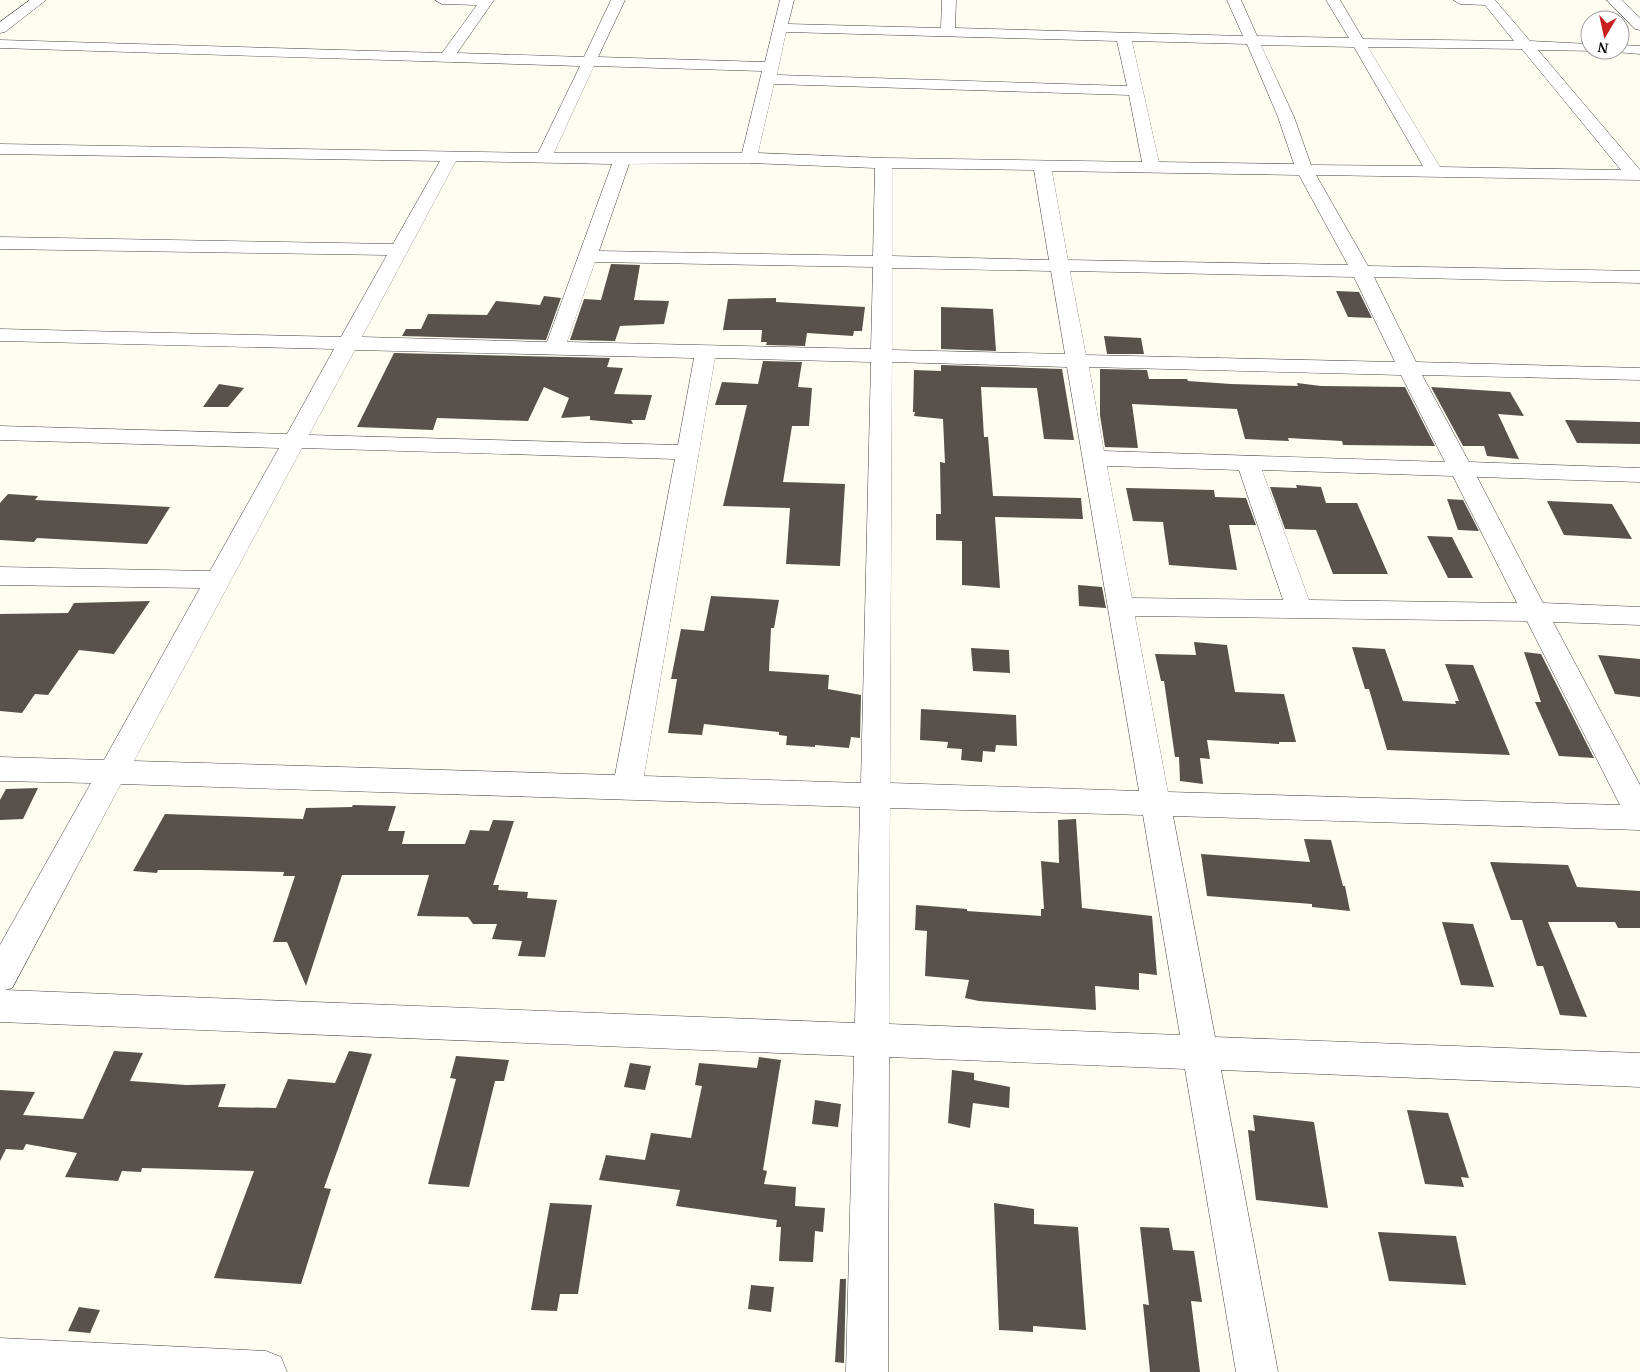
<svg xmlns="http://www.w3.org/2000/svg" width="1640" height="1372" viewBox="0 0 1640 1372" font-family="'PT Serif',serif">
	<rect width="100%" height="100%" fill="#fffdf2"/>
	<!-- building -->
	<path fill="#59514b" d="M 611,264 L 640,265 L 634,300 L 669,301 L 664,324 L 620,326 L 615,341 L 570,340 L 584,299 L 601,300 Z
		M 1336,291 L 1359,292 L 1372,318 L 1348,317 Z
		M 544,296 L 561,298 L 546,340 L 402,336 L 406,329 L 421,329 L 428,314 L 487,315 L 496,301 L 540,305 Z
		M 776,298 L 776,302 L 865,307 L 862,331 L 854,331 L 853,336 L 807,333 L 805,346 L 766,345 L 767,342 L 761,342 L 762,330 L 723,330 L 728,299 Z
		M 941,307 L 993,309 L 996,351 L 941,349 Z
		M 1104,336 L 1141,338 L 1144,354 L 1107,354 Z
		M 394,353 L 610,358 L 607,367 L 623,368 L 614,394 L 652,395 L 645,420 L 631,420 L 633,424 L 590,420 L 590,416 L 561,418 L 569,398 L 544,387 L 528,421 L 437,418 L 433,430 L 357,427 Z
		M 763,361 L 802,362 L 798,387 L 812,388 L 809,426 L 792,426 L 783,482 L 845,484 L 840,566 L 786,564 L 790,508 L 723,506 L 747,405 L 715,405 L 722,382 L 758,384 Z
		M 941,365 L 1062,369 L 1074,440 L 1044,439 L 1037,388 L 981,387 L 984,437 L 988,437 L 993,496 L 1081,498 L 1083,519 L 995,517 L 1000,588 L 962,585 L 962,541 L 936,540 L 936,514 L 941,514 L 940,462 L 945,463 L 943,419 L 914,416 L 915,412 L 913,412 L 914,370 L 941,371 Z
		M 1100,369 L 1147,370 L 1149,379 L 1187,379 L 1188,381 L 1231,384 L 1298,386 L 1297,383 L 1321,386 L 1405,387 L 1435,446 L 1343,445 L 1342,441 L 1288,438 L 1289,441 L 1245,439 L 1237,409 L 1132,404 L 1138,448 L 1105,447 L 1100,415 Z
		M 219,384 L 244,388 L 228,407 L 203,407 Z
		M 1431,387 L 1510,392 L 1524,416 L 1498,414 L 1519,459 L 1487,456 L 1484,446 L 1463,446 Z
		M 1565,420 L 1640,422 L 1640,444 L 1577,443 Z
		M 1296,485 L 1321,487 L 1326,503 L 1357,503 L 1388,574 L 1333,574 L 1316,530 L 1285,529 L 1270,487 L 1297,488 Z
		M 1126,488 L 1214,490 L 1215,497 L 1246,498 L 1256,525 L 1229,525 L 1237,570 L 1169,565 L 1163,522 L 1133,521 Z
		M 8,494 L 38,496 L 35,500 L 170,507 L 147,544 L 37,538 L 34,542 L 0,540 L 0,503 Z
		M 1447,499 L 1463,500 L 1479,531 L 1458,530 Z
		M 1547,501 L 1612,504 L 1632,539 L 1564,535 Z
		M 1427,536 L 1452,537 L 1473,578 L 1448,578 Z
		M 1078,585 L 1102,587 L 1106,608 L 1079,606 Z
		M 711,596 L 779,600 L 774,628 L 771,628 L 769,671 L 829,675 L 828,689 L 861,695 L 860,738 L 851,737 L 849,748 L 815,745 L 815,747 L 786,745 L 787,736 L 779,735 L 779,732 L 704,724 L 702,735 L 668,733 L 677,679 L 671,679 L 681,629 L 704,631 Z
		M 150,601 L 114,654 L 79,650 L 48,695 L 35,694 L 22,713 L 0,711 L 0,614 L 68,613 L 74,603 Z
		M 1194,642 L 1227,645 L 1235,692 L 1284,694 L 1296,742 L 1279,742 L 1279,744 L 1207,740 L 1210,759 L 1200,758 L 1203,784 L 1180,781 L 1179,757 L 1175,757 L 1164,681 L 1161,681 L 1155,654 L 1196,655 Z
		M 1352,647 L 1385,649 L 1403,701 L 1456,704 L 1455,701 L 1459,701 L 1445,664 L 1473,665 L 1510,755 L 1387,750 L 1369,689 L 1365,689 Z
		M 971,648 L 1009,650 L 1010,673 L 973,671 Z
		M 1524,652 L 1541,654 L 1594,758 L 1559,756 L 1535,702 L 1541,702 Z
		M 1598,655 L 1640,659 L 1640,697 L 1615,694 Z
		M 921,709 L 1016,715 L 1017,746 L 996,745 L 995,752 L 983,751 L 982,762 L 961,760 L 962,749 L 947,748 L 948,742 L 920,740 Z
		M 38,788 L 23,819 L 0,820 L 0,800 L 6,789 Z
		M 353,805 L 396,806 L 388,831 L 405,831 L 402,844 L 465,844 L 470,830 L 489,831 L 493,820 L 514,821 L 493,885 L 499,885 L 498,890 L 528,892 L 527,898 L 557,900 L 545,957 L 518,956 L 522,941 L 492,939 L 497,924 L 473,924 L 468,917 L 417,916 L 429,875 L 342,875 L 306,986 L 287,942 L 273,942 L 295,876 L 283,876 L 284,872 L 200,870 L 158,870 L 157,873 L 133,871 L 165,814 L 303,819 L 306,808 L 352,807 Z
		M 1076,819 L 1082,908 L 1152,916 L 1157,975 L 1139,973 L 1139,990 L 1095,986 L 1096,1010 L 979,1001 L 965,998 L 969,980 L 925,976 L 927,931 L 915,930 L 916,905 L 967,909 L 967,911 L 1041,916 L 1041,909 L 1044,909 L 1041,861 L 1059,863 L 1058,820 Z
		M 1304,839 L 1331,840 L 1343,886 L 1345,886 L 1350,911 L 1312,907 L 1312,904 L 1207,896 L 1201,854 L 1310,862 Z
		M 1490,862 L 1568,865 L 1577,887 L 1640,891 L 1640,928 L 1618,928 L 1615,922 L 1548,922 L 1587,1017 L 1560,1015 L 1543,966 L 1537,966 L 1522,920 L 1511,920 Z
		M 1442,922 L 1473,924 L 1494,987 L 1461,985 Z
		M 114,1051 L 143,1053 L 130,1081 L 186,1085 L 226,1084 L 218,1107 L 276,1108 L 288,1079 L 335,1083 L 349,1051 L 372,1054 L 324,1188 L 331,1189 L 301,1284 L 214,1278 L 254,1171 L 142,1168 L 141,1172 L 122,1171 L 118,1181 L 65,1177 L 77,1153 L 26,1144 L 23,1150 L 6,1149 L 0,1161 L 0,1090 L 35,1092 L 23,1115 L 83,1119 Z
		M 456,1056 L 509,1060 L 504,1081 L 495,1081 L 469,1187 L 428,1184 L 456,1079 L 450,1078 Z
		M 759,1057 L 781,1060 L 763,1170 L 767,1171 L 764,1184 L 796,1187 L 795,1206 L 825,1208 L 823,1232 L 815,1231 L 813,1262 L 779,1261 L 781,1227 L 776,1227 L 777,1220 L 676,1206 L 680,1190 L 599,1180 L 606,1155 L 645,1160 L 651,1133 L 691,1138 L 702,1086 L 695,1085 L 699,1063 L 757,1068 Z
		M 630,1063 L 651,1066 L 645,1090 L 624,1087 Z
		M 952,1070 L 974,1073 L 974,1080 L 1010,1087 L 1009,1108 L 973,1103 L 970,1128 L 948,1123 Z
		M 815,1100 L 841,1104 L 838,1127 L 812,1124 Z
		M 1407,1110 L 1448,1113 L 1469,1178 L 1461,1177 L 1464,1187 L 1425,1184 Z
		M 1253,1115 L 1314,1122 L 1328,1208 L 1256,1200 L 1248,1130 L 1255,1131 Z
		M 550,1203 L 592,1205 L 578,1294 L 560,1294 L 557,1311 L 531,1310 Z
		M 994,1203 L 1034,1209 L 1034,1224 L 1078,1227 L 1086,1330 L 1033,1326 L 1033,1332 L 999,1330 Z
		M 1140,1227 L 1169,1228 L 1173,1250 L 1194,1251 L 1202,1302 L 1191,1301 L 1200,1372 L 1150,1372 L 1143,1304 L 1149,1305 Z
		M 1378,1232 L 1456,1236 L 1466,1285 L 1389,1281 Z
		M 840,1279 L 846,1279 L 844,1363 L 835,1362 Z
		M 751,1285 L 774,1287 L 771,1312 L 748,1309 Z
		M 79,1307 L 100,1310 L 90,1333 L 68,1331 Z"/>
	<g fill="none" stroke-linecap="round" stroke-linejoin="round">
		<defs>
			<path id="street" d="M 30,0 L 46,0 L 5,32 L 0,33 L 0,22 Z
				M 435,0 L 494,0 L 457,53 L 584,57 L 611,0 L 625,0 L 598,57 L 765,62 L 780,0 L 794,0 L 788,24 L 941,28 L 942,0 L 956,0 L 955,28 L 1243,36 L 1227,0 L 1241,0 L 1257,36 L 1349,38 L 1326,0 L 1340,0 L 1363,39 L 1514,41 L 1485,5 L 1460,4 L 1453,0 L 1495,0 L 1530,41 L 1590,44 L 1590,50 L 1595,51 L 1538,50 L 1640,170 L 1640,180 L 1316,175 L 1368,266 L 1640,271 L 1640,283 L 1374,277 L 1416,362 L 1640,368 L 1640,380 L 1422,375 L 1469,462 L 1640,468 L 1640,482 L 1477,477 L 1543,603 L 1640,607 L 1640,625 L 1553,622 L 1640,785 L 1640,830 L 1173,816 L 1215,1037 L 1640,1053 L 1640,1087 L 1221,1070 L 1278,1372 L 1236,1372 L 1185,1069 L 889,1057 L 888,1372 L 846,1372 L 854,1056 L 0,1022 L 0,945 L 91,783 L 0,781 L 0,757 L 104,760 L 200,588 L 0,585 L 0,567 L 210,571 L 279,448 L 0,440 L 0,426 L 287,434 L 334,349 L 0,341 L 0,329 L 341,337 L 387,255 L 0,249 L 0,237 L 393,244 L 440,161 L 0,154 L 0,144 L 538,153 L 580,66 L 0,48 L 0,40 L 442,53 L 477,5 L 442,4 ZM 786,32 L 1117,41 L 1127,86 L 777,75 ZM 1132,41 L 1247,44 L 1278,117 L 1294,164 L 1159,162 ZM 1261,45 L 1354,47 L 1423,166 L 1311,165 L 1294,117 ZM 1368,47 L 1522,49 L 1621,170 L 1440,167 ZM 594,66 L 762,71 L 742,153 L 554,153 ZM 774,84 L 1129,95 L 1142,162 L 884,158 L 758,153 ZM 456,161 L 612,164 L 547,342 L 362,337 ZM 749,163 L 875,168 L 873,256 L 599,251 L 629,164 ZM 892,168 L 1034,170 L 1049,260 L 892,256 ZM 1052,171 L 1299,175 L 1348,265 L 1068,260 ZM 595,262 L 873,267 L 871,349 L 567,342 ZM 892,268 L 1051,271 L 1065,354 L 892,350 ZM 1070,271 L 1354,277 L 1395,362 L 1086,355 ZM 355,350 L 694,358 L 678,445 L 309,435 ZM 715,358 L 871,362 L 861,783 L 644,776 ZM 892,362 L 1067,367 L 1139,791 L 890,783 ZM 1089,367 L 1401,375 L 1445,462 L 1104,451 ZM 302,448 L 675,459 L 615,775 L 134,761 ZM 1107,466 L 1239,470 L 1283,600 L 1132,598 ZM 1262,470 L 1453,476 L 1517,603 L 1309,600 ZM 1135,616 L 1527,621 L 1620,805 L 1168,792 ZM 121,784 L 860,807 L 855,1023 L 5,990 L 12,988 ZM 890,808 L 1143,815 L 1180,1035 L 889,1024 Z
				M 1607,0 L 1622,0 L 1640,18 L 1640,30 L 1635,29 Z
				M 1620,45 L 1640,46 L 1640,54 L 1615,52 L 1613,50 L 1620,50 Z
				M 0,1338 L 266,1351 L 281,1357 L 287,1372 L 0,1372 Z"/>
		</defs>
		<!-- street casing -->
		<use href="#street" stroke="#434343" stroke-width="1"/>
		<!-- street -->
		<use href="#street" fill="#fff" fill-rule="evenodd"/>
	</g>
	<!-- north arrow -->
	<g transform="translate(1605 35) rotate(189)"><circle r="24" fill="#ffffff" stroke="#9f9f9f"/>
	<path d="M0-4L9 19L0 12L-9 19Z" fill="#c91f1e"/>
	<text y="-8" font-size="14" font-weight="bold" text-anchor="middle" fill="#101010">N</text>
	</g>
</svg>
